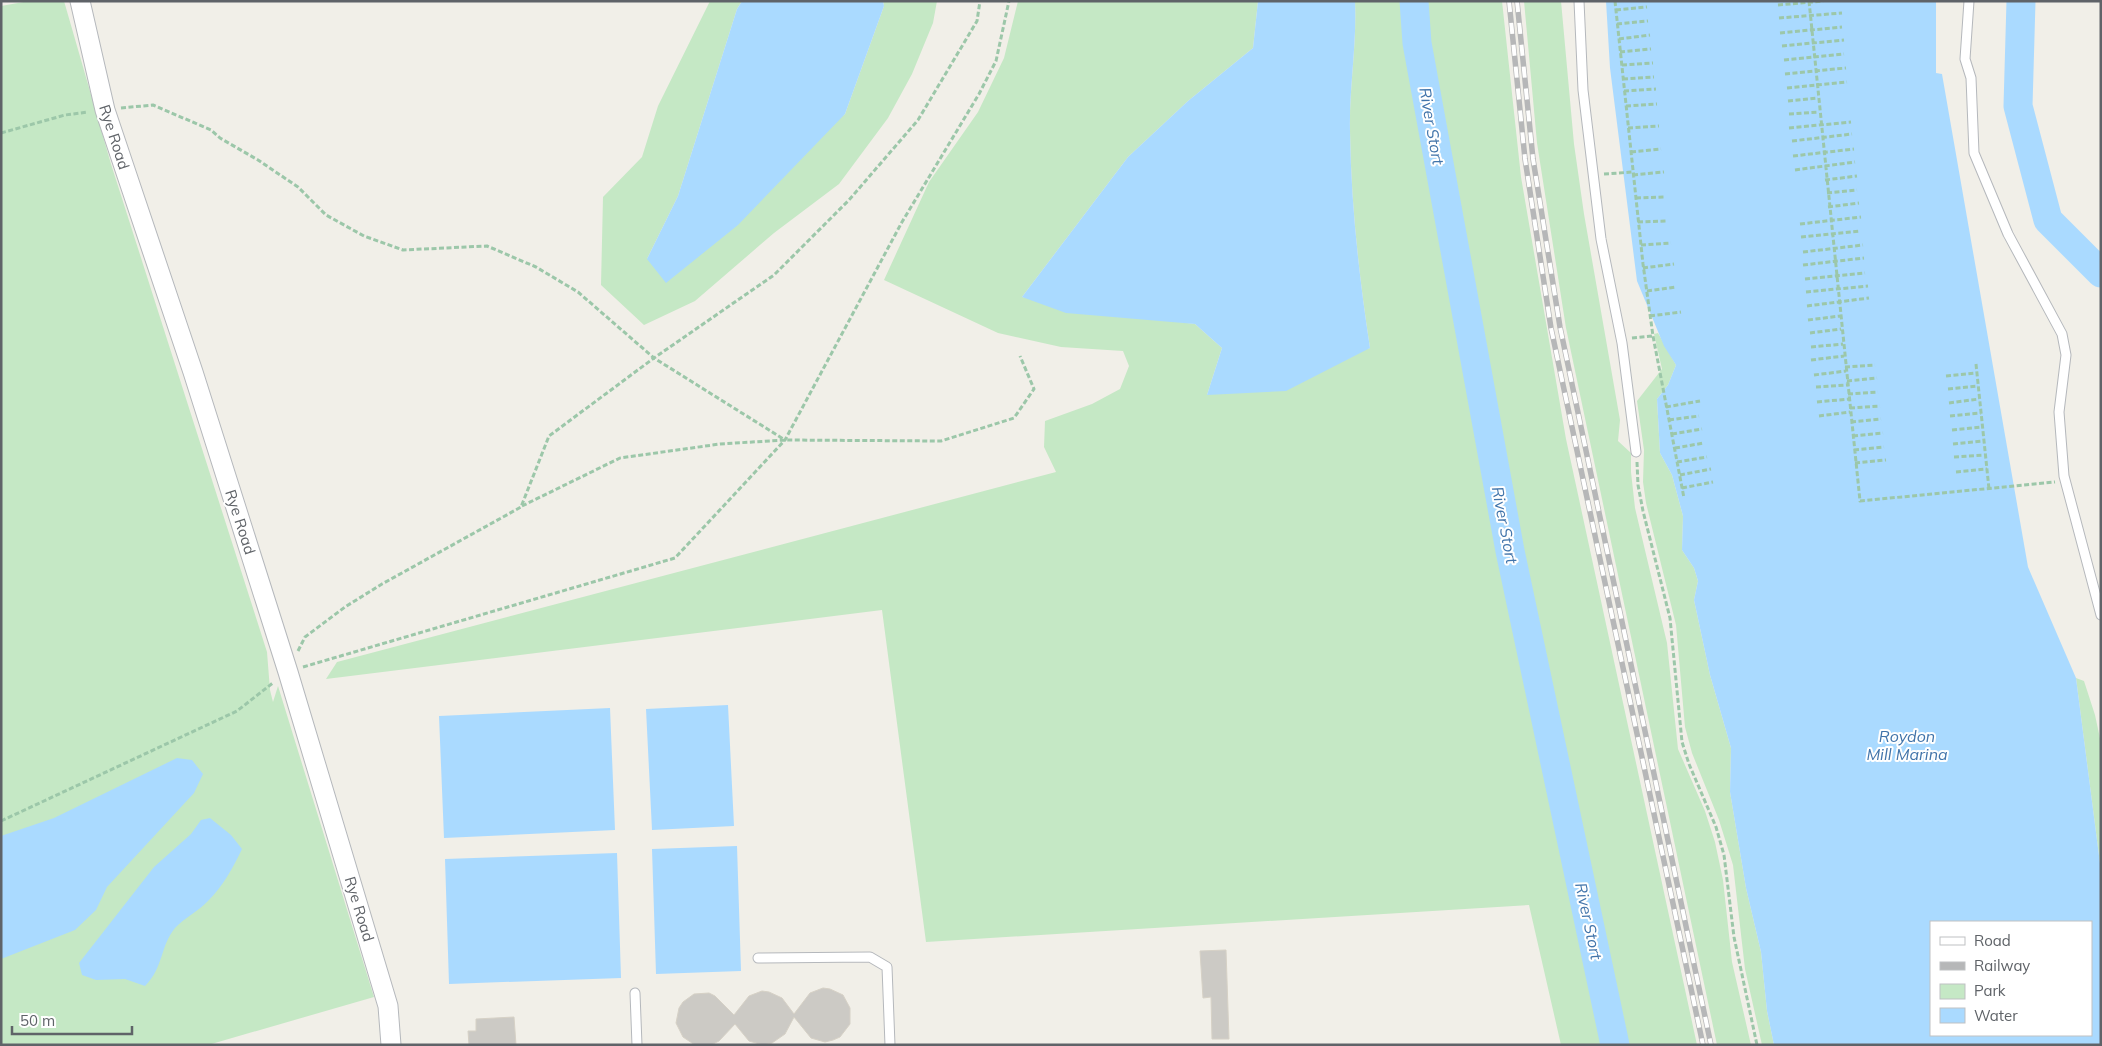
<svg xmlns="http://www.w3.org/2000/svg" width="2102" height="1046" viewBox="0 0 2102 1046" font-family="Mulish,sans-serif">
	<rect width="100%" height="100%" fill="#f1efe8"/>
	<!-- green -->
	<path fill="#c5e8c5" d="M 29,1 L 64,1 L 111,164 L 267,652 L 270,690 L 273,702 L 278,686 L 374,997 L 208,1045 L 1,1045 L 1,6 Z
		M 710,1 L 742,1 L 737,9 L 678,196 L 647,259 L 845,114 L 884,6 L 883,1 L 937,1 L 933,23 L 912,74 L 888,118 L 839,184 L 774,233 L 695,301 L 644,325 L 601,285 L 603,197 L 642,157 L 658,106 Z
		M 1018,1 L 1258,1 L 1253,48 L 1188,101 L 1128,157 L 1022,297 L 1148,318 L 1195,324 L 1222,348 L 1207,395 L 1370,348 C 1359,276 1351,204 1350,131 C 1349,88 1357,45 1355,1 L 1502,1 L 1521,177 L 1566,439 L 1697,1045 L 1561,1045 L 1529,905 L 926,942 L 882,610 L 326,679 L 337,662 L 1056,472 L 1044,447 L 1045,421 L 1092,404 L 1120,389 L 1129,366 L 1123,351 L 1061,347 L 998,333 L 884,280 L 929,182 L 978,112 L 1004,58 Z
		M 1524,1 L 1561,1 L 1574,144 L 1584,214 L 1620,420 L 1618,441 L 1631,453 L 1631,472 L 1635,508 L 1667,643 L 1678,749 L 1705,811 L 1715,842 L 1723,880 L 1732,962 L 1751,1045 L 1717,1045 L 1566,328 L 1537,143 Z
		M 1658,333 L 1676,365 L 1668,385 L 1657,399 L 1660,453 L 1672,475 L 1683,516 L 1682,550 L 1694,568 L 1698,581 L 1694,600 L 1710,675 L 1731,748 L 1730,792 L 1746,888 L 1761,952 L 1767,1011 L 1774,1045 L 1762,1045 L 1745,969 L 1733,865 L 1719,820 L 1692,753 L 1685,727 L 1676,625 L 1646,503 L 1643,482 L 1644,450 L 1637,401 L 1662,369 L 1654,334 Z
		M 2076,678 L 2084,681 L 2095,715 L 2101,743 L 2101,871 Z"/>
	<!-- water -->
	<path fill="#aadaff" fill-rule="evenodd" d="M 742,1 L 883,1 L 884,6 L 845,114 L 738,225 L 666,283 L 647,259 L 678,196 L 737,9 Z
		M 1258,1 L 1355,1 C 1357,45 1349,88 1350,131 C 1351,204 1359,276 1370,348 L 1286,391 L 1207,395 L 1222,348 L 1195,324 L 1066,313 L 1022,297 L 1128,157 L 1188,101 L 1253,48 Z
		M 1606,1 L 1936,1 L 1936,73 L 1942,74 L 2028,567 L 2076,678 L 2101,871 L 2101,1045 L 1774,1045 L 1767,1011 L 1761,952 L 1746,888 L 1730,792 L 1731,748 L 1710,675 L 1694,600 L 1698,581 L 1694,568 L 1682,550 L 1683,516 L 1672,475 L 1660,453 L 1657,399 L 1668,385 L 1676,365 L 1664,346 L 1637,281 L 1610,68 ZM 2091,922 L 2091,1035 L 1931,1035 L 1931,922 Z
		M 728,705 L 734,826 L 652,830 L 646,709 Z
		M 610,708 L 615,830 L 444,838 L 439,716 Z
		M 177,758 L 192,760 L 203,774 L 194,793 L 107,887 L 96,910 L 75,930 L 1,959 L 1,836 L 54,818 Z
		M 210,818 L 231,835 L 242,849 C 233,868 223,886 208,901 C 199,911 184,918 175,928 C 160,946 164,967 145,986 L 125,979 L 96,980 L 82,975 L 79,963 L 154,867 L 191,834 L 201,820 Z
		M 737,846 L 741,971 L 656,974 L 652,849 Z
		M 617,853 L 621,978 L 449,984 L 445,859 Z"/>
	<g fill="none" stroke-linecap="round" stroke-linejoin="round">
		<!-- river -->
		<path stroke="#aadaff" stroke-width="29" d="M 1414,1 L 1417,43 L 1510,551 L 1615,1045
			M 2021,1 L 2018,106 L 2048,220 L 2101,273"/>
	</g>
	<!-- building -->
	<path fill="#cccac5" stroke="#d6d1c6" d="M 1226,950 L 1229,1039 L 1212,1039 L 1211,997 L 1203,998 L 1200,951 Z
		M 823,988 L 830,989 L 843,995 L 850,1008 L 850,1024 L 840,1037 L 833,1040 L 825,1042 L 811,1038 L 794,1017 L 785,1034 L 772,1043 L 763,1045 L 749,1041 L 735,1024 L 719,1041 L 711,1045 L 695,1045 L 683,1037 L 676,1023 L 679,1008 L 683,1002 L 694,994 L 709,993 L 715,996 L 734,1015 L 749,996 L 762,991 L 769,992 L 782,998 L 794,1014 L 810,993 Z
		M 514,1017 L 516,1045 L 469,1045 L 468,1031 L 476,1031 L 476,1019 Z"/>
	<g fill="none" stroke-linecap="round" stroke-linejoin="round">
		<defs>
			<path id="lane" d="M 1579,1 L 1583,90 L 1601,239 L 1622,343 L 1636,452
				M 1969,1 L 1965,59 L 1971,78 L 1974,153 L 2008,234 L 2062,334 L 2066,355 L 2059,412 L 2064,476 L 2101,615
				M 758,958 L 870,957 L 887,967 L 890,1045
				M 635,993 L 637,1045"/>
			<path id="street" d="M 80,1 L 105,110 L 193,372 L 288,672 L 388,1006 L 391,1045"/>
		</defs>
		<!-- lane casing -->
		<use href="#lane" stroke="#b5b8bc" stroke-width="11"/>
		<!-- street casing -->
		<use href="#street" stroke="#b5b8bc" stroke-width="21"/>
		<!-- path -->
		<path stroke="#9cc7a9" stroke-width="3" stroke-dasharray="5 2.5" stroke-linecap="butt" d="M 1615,1 L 1643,264 L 1653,336 L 1684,498
			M 1809,1 L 1860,501 L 2055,482
			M 1778,5 L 1823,1
			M 1616,10 L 1647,7
			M 1779,18 L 1842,13
			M 1617,24 L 1648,21
			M 1780,33 L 1842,27
			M 1619,39 L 1650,35
			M 1782,46 L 1844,40
			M 1620,52 L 1651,49
			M 1784,60 L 1844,54
			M 1622,65 L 1653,63
			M 1785,74 L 1846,68
			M 1623,79 L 1654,77
			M 1787,88 L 1847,82
			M 1624,91 L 1656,89
			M 1788,101 L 1818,98
			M 1626,106 L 1657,104
			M 121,108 L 153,105 L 211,130 L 220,138 L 258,160 L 298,187 L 326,215 L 364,236 L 403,250 L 487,246 L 536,267 L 578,292 L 654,358 L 785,440
			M 1789,114 L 1819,112
			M 1628,128 L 1659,126
			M 1789,128 L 1851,122
			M 1,133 L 65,115 L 88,112
			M 1792,141 L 1852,134
			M 1631,152 L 1661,149
			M 1793,156 L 1854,149
			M 1795,170 L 1855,162
			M 1604,174 L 1633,172
			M 1633,175 L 1664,172
			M 1825,180 L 1857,176
			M 1827,193 L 1857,190
			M 1636,198 L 1665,197
			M 1828,207 L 1859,203
			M 1638,222 L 1668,221
			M 1800,224 L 1861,217
			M 1801,237 L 1860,231
			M 1641,245 L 1671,243
			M 1803,252 L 1863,245
			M 1803,265 L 1864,258
			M 1643,268 L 1674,264
			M 1805,279 L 1865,273
			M 1647,291 L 1676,287
			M 1806,292 L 1868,286
			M 1807,306 L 1869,298
			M 1650,316 L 1681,312
			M 1808,320 L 1840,316
			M 1810,333 L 1841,329
			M 1632,338 L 1653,336
			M 1811,347 L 1843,344
			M 1811,360 L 1844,356
			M 1976,364 L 1989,489
			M 1845,367 L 1875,365
			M 1814,375 L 1846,371
			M 1946,376 L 1976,373
			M 1847,381 L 1877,378
			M 1816,387 L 1847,385
			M 1948,389 L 1978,386
			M 1848,394 L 1878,392
			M 1817,402 L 1849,399
			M 1949,403 L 1979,399
			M 1666,407 L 1700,401
			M 1850,408 L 1880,406
			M 1819,416 L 1850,412
			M 1950,416 L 1981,413
			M 1669,420 L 1699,416
			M 1851,422 L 1881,419
			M 1952,430 L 1982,427
			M 1672,434 L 1702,429
			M 1853,436 L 1883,433
			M 1953,444 L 1984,441
			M 1675,448 L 1704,443
			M 1854,450 L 1884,447
			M 1954,457 L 1985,455
			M 1637,462 L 1638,485 L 1643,511 L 1670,618 L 1682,742 L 1689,764 L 1716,827 L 1724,855 L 1734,937 L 1757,1045
			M 1677,462 L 1707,457
			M 1855,463 L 1886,460
			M 1956,472 L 1987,469
			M 1680,475 L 1711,469
			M 1682,488 L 1713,482
			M 522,506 L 620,458 L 720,444 L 785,440 L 941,441 L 1014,418 L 1034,389 L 1020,356
			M 298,651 L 305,637 L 345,607 L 382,584 L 521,507 L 549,436 L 654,358 L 774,275 L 849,200 L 918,120 L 977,21 L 980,1
			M 303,667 L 675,558 L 785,440 L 902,222 L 979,94 L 996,61 L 1009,1
			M 1,821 L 237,711 L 274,682"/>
		<!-- lane -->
		<use href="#lane" stroke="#fff" stroke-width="9"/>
		<!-- street -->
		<use href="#street" stroke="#fff" stroke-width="19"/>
		<defs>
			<path id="rail" d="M 1509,1 L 1525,159 L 1551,328 L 1703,1045
				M 1517,1 L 1533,159 L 1560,327 L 1711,1045"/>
		</defs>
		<!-- rail casing -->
		<use href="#rail" stroke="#b6b7b8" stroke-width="5.5"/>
		<!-- rail -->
		<use href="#rail" stroke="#fff" stroke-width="4" stroke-dasharray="11" stroke-linecap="butt"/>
	</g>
	<g text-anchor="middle" stroke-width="4" stroke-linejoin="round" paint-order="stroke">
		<!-- street labels -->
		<g font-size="15" fill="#5f6368" stroke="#fff">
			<text transform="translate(114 137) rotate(72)" y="5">Rye Road</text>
			<text transform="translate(240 522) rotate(72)" y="5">Rye Road</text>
			<text transform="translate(359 909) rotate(73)" y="5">Rye Road</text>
		</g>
		<!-- water labels -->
		<g font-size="16" font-style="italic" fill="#4174aa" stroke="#fff">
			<text transform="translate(1432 126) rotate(80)" y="6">River Stort</text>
			<text transform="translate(1505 525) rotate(79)" y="6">River Stort</text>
			<text x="1907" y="742">Roydon<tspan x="1907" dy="18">Mill Marina</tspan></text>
			<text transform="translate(1589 921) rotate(78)" y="6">River Stort</text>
		</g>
	</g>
	<!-- border -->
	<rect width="2102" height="1046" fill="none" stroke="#5f6368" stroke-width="5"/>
	<!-- legend -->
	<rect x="1930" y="921" width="162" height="115" fill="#ffffff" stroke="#bfc1c3"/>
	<rect x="1940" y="937" width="25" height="8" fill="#ffffff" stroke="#bfc1c3"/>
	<text x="1974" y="946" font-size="15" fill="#5f6368">Road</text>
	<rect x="1940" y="962" width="25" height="8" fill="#b6b7b8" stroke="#bfc1c3"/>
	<text x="1974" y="971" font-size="15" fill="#5f6368">Railway</text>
	<rect x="1940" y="984" width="25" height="15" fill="#c5e8c5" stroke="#bfc1c3"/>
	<text x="1974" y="996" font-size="15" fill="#5f6368">Park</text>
	<rect x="1940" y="1008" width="25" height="15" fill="#aadaff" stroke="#bfc1c3"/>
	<text x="1974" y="1021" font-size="15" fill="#5f6368">Water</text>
	<!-- scale -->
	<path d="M12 1026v8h120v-8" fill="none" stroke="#5f6368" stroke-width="2.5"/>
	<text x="20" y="1026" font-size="15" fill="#5f6368" stroke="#ffffff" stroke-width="4" paint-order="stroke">50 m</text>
</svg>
